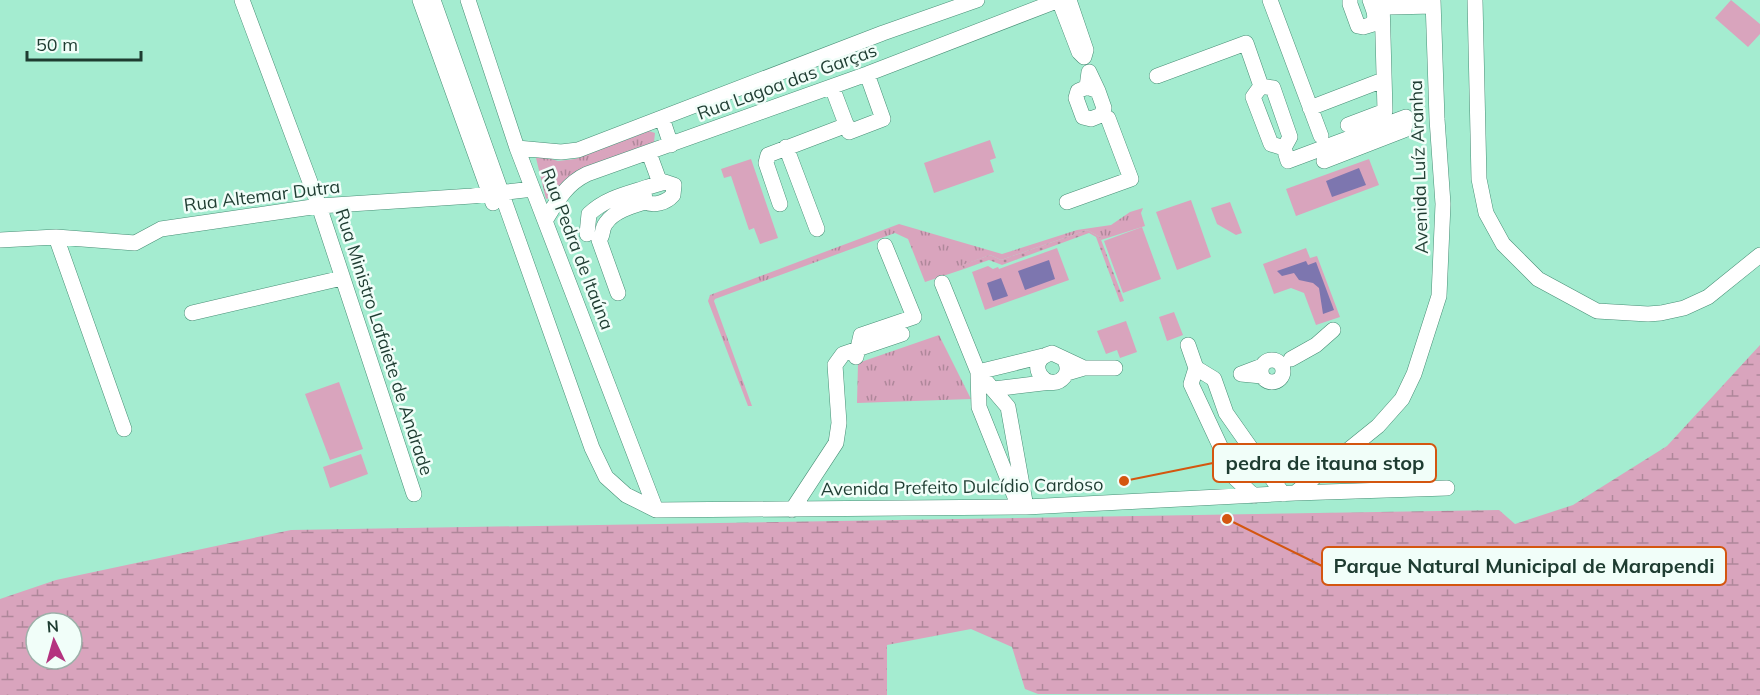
<svg xmlns="http://www.w3.org/2000/svg" width="1760" height="695" viewBox="0 0 1760 695" font-family="Mulish,sans-serif">
	<defs>
		<pattern id="grass-tufts" width="24" height="20" patternUnits="userSpaceOnUse" patternTransform="scale(1.5)"><rect width="24" height="20" fill="#d9a4bd"/><path d="M3 7l-1-3M5 7V3M7 7l1-3M15 17l-1-3M17 17v-4M19 17l1-3" fill="none" stroke="#af879a"/></pattern>
		<pattern id="wetland-marsh" width="20" height="14" patternUnits="userSpaceOnUse" patternTransform="scale(1.5)"><rect width="20" height="14" fill="#d9a4bd"/><path d="M1 5h8M5 5V1M11 12h8M15 12V8" fill="none" stroke="#af879a"/></pattern>
		<pattern id="garden-dots" width="8" height="8" patternUnits="userSpaceOnUse" patternTransform="scale(1.5)"><rect width="8" height="8" fill="#d9a4bd"/><path d="M2 2h.1M6 6h.1" fill="none" stroke="#af879a" stroke-width="1.8" stroke-linecap="round"/></pattern>
	</defs>
	<rect width="100%" height="100%" fill="#a4ecd0"/>
	<!-- grass -->
	<path fill="url(#grass-tufts)" d="M 649,131 L 655,133 L 654,142 L 582,169 L 552,197 L 546,199 L 536,158 L 541,156 L 558,161 L 575,159 Z
		M 1143,208 L 1141,213 L 1145,226 L 1101,240 L 1100,237 L 1087,230 L 1001,260 L 990,255 L 963,265 L 964,269 L 925,282 L 908,239 L 895,233 L 715,299 L 714,301 L 752,406 L 748,406 L 708,301 L 710,295 L 899,224 L 1002,254 L 1077,230 L 1111,225 L 1130,212 Z
		M 939,335 L 971,399 L 857,403 L 858,363 Z"/>
	<!-- wetland -->
	<path fill="url(#wetland-marsh)" fill-rule="evenodd" d="M 1760,345 L 1760,695 L 1038,694 L 1025,689 L 1012,647 L 971,629 L 887,645 L 887,695 L 0,695 L 0,599 L 56,580 L 291,530 L 1499,510 L 1515,524 L 1573,505 L 1667,446 ZM 36,623 L 72,623 L 72,659 L 36,659 Z"/>
	<!-- park -->
	<path fill="#d9a4bd" d="M 1731,0 L 1760,24 L 1760,34 L 1748,47 L 1715,18 Z
		M 990,140 L 996,158 L 990,160 L 994,172 L 934,193 L 924,163 Z
		M 751,159 L 778,238 L 760,244 L 754,228 L 749,230 L 731,176 L 724,178 L 721,169 Z
		M 1369,159 L 1379,185 L 1296,216 L 1286,189 Z
		M 1191,200 L 1211,257 L 1177,270 L 1156,212 Z
		M 1230,202 L 1242,233 L 1236,235 L 1217,224 L 1211,208 Z
		M 1142,227 L 1161,279 L 1123,293 L 1104,241 Z
		M 1057,248 L 1069,280 L 985,310 L 972,272 L 988,266 L 993,269 L 998,267 L 999,269 Z
		M 1306,248 L 1310,258 L 1317,256 L 1340,317 L 1316,325 L 1304,293 L 1291,288 L 1274,294 L 1263,264 Z
		M 1174,312 L 1183,335 L 1167,341 L 1159,317 Z
		M 1126,321 L 1137,352 L 1120,358 L 1117,350 L 1106,354 L 1097,331 Z
		M 339,382 L 363,449 L 330,460 L 305,394 Z
		M 361,454 L 368,474 L 330,488 L 323,467 Z"/>
	<!-- garden -->
	<path fill="url(#garden-dots)" d="M 1087,230 L 1100,237 L 1124,301 L 1120,302 L 1096,237 L 1089,233 L 1002,265 L 989,260 L 964,269 L 962,265 L 990,255 L 1001,260 Z"/>
	<!-- water -->
	<path fill="#7d76af" d="M 1359,168 L 1366,185 L 1332,197 L 1326,181 Z
		M 1049,260 L 1055,279 L 1025,290 L 1018,271 Z
		M 1306,261 L 1308,265 L 1316,262 L 1334,310 L 1323,314 L 1319,288 L 1313,283 L 1299,280 L 1294,273 L 1282,276 L 1277,271 Z
		M 1001,278 L 1008,296 L 993,301 L 987,283 Z"/>
	<g fill="none" stroke-linecap="round" stroke-linejoin="round">
		<defs>
			<path id="minor" d="M 242,0 L 319,206 L 414,494
				M 420,0 L 493,203
				M 433,0 L 592,448 L 606,477 L 626,495 L 656,510 L 1026,507 L 1295,493 L 1447,488
				M 468,0 L 517,148 L 656,510
				M 1059,0 L 1079,52 L 1084,57 L 1086,50 L 1069,0
				M 1270,0 L 1321,136
				M 1350,0 L 1350,4 L 1358,26 L 1363,27 L 1373,24 C 1377,15 1373,9 1370,0
				M 1384,0 L 1391,7 L 1433,6
				M 1475,0 L 1479,179 L 1486,213 L 1503,244 L 1538,279 L 1597,311 L 1648,314 L 1661,313 L 1684,308 L 1708,297 L 1760,255
				M 1157,76 L 1246,43 L 1261,86
				M 1261,86 L 1273,88 L 1290,137 L 1284,148 L 1271,144 L 1253,97 Z
				M 832,87 L 849,132 L 883,119 L 867,74
				M 1087,87 L 1098,91 L 1104,108 L 1101,115 L 1091,119 L 1083,117 L 1076,98 L 1078,91 Z
				M 1087,87 L 1089,72 L 1098,91
				M 1310,108 L 1383,80
				M 662,118 L 671,145
				M 1348,125 L 1385,111 L 1382,0
				M 786,147 L 817,229
				M 517,148 L 561,152 L 578,150 L 883,33 L 977,0
				M 1284,148 L 1288,161 L 1406,117 L 1404,130 L 1324,161
				M 649,153 L 660,183
				M 665,182 L 674,185 L 673,195 C 666,203 654,206 645,202 L 644,191 L 648,187 Z
				M 1067,202 L 1131,179 L 1108,118
				M 780,204 L 766,163 L 768,155 L 847,125
				M 545,221 C 557,201 566,184 587,174 L 867,74 L 1059,0
				M 587,234 L 589,214 C 606,198 626,194 648,187
				M 56,237 L 124,429
				M 0,240 L 56,237 L 135,243 L 161,229 L 319,206 L 472,196 L 533,189
				M 942,283 L 978,372 L 979,407 L 1019,507
				M 618,293 L 599,240 C 604,235 601,229 606,223 C 614,211 632,206 645,202
				M 192,313 L 342,278
				M 1188,345 L 1196,368
				M 856,357 L 861,335 L 914,317 L 885,246
				M 1064,359 C 1068,365 1069,371 1064,377 C 1048,396 1021,361 1052,353 L 1084,368 L 1067,373
				M 1291,359 L 1316,345 L 1333,330
				M1261 371a11 11 0 1 1 22 0a11 11 0 1 1-22 0Z
				M 1084,368 L 1115,368
				M 978,372 L 1008,407 L 1026,507
				M 978,372 L 1043,356
				M 1262,376 L 1241,374 L 1262,366
				M 994,389 L 1051,382
				M 1295,493 L 1378,426 L 1402,399 L 1414,374 L 1439,296 L 1443,204 L 1437,119 L 1433,0
				M 1254,496 L 1235,478 L 1191,384 L 1196,368 L 1214,379 L 1226,413 L 1283,494
				M 792,510 L 836,443 L 839,423 L 835,365 L 843,354 L 902,334"/>
		</defs>
		<!-- minor casing -->
		<use href="#minor" stroke="#488f76" stroke-width="16"/>
		<!-- minor -->
		<use href="#minor" stroke="#fff" stroke-width="15"/>
	</g>
	<g text-anchor="middle" stroke-width="5" stroke-linejoin="round" paint-order="stroke">
		<!-- street labels -->
		<g font-size="18" fill="#1e3c31" stroke="#f1fef9">
			<text transform="translate(787 82) rotate(-20)" y="6">Rua Lagoa das Garças</text>
			<text transform="translate(1419 167) rotate(-92)" y="6">Avenida Luíz Aranha</text>
			<text transform="translate(262 196) rotate(-7)" y="6">Rua Altemar Dutra</text>
			<text transform="translate(577 249) rotate(69)" y="6">Rua Pedra de Itaúna</text>
			<text transform="translate(384 342) rotate(72)" y="6">Rua Ministro Lafaiete de Andrade</text>
			<text transform="translate(962 487) rotate(-1)" y="6">Avenida Prefeito Dulcídio Cardoso</text>
		</g>
	</g>
	<!-- callouts -->
	<path fill="none" stroke="#d45610" stroke-width="2" d="M1124 481L1213 463M1227 519L1322 566"/>
	<g fill="#d45610" stroke="#f1fef9" stroke-width="2">
		<circle cx="1124" cy="481" r="6"/>
		<circle cx="1227" cy="519" r="6"/>
	</g>
	<g fill="#f1fef9" stroke="#d45610" stroke-width="2">
		<rect x="1213" y="444" width="223" height="38" rx="6"/>
		<rect x="1322" y="547" width="404" height="38" rx="6"/>
	</g>
	<g font-size="20" text-anchor="middle" font-weight="bold" fill="#1e3c31">
		<text x="1325" y="470">pedra de itauna stop</text>
		<text x="1524" y="573">Parque Natural Municipal de Marapendi</text>
	</g>
	<!-- north arrow -->
	<g transform="translate(54 641) rotate(355)"><circle r="28" fill="#f1fef9" stroke="#9db0a9" stroke-width="1.5"/>
	<path d="M0-4.5L10 22L0 15L-10 22Z" fill="#b4337f"/>
	<text y="-9" font-size="16" font-weight="bold" text-anchor="middle" fill="#1e3c31">N</text>
	</g>
	<!-- scale -->
	<path d="M27 51v9h114v-9" fill="none" stroke="#1e3c31" stroke-width="3"/>
	<text x="36" y="51" font-size="18" fill="#1e3c31" stroke="#f1fef9" stroke-width="4.5" paint-order="stroke">50 m</text>
</svg>
